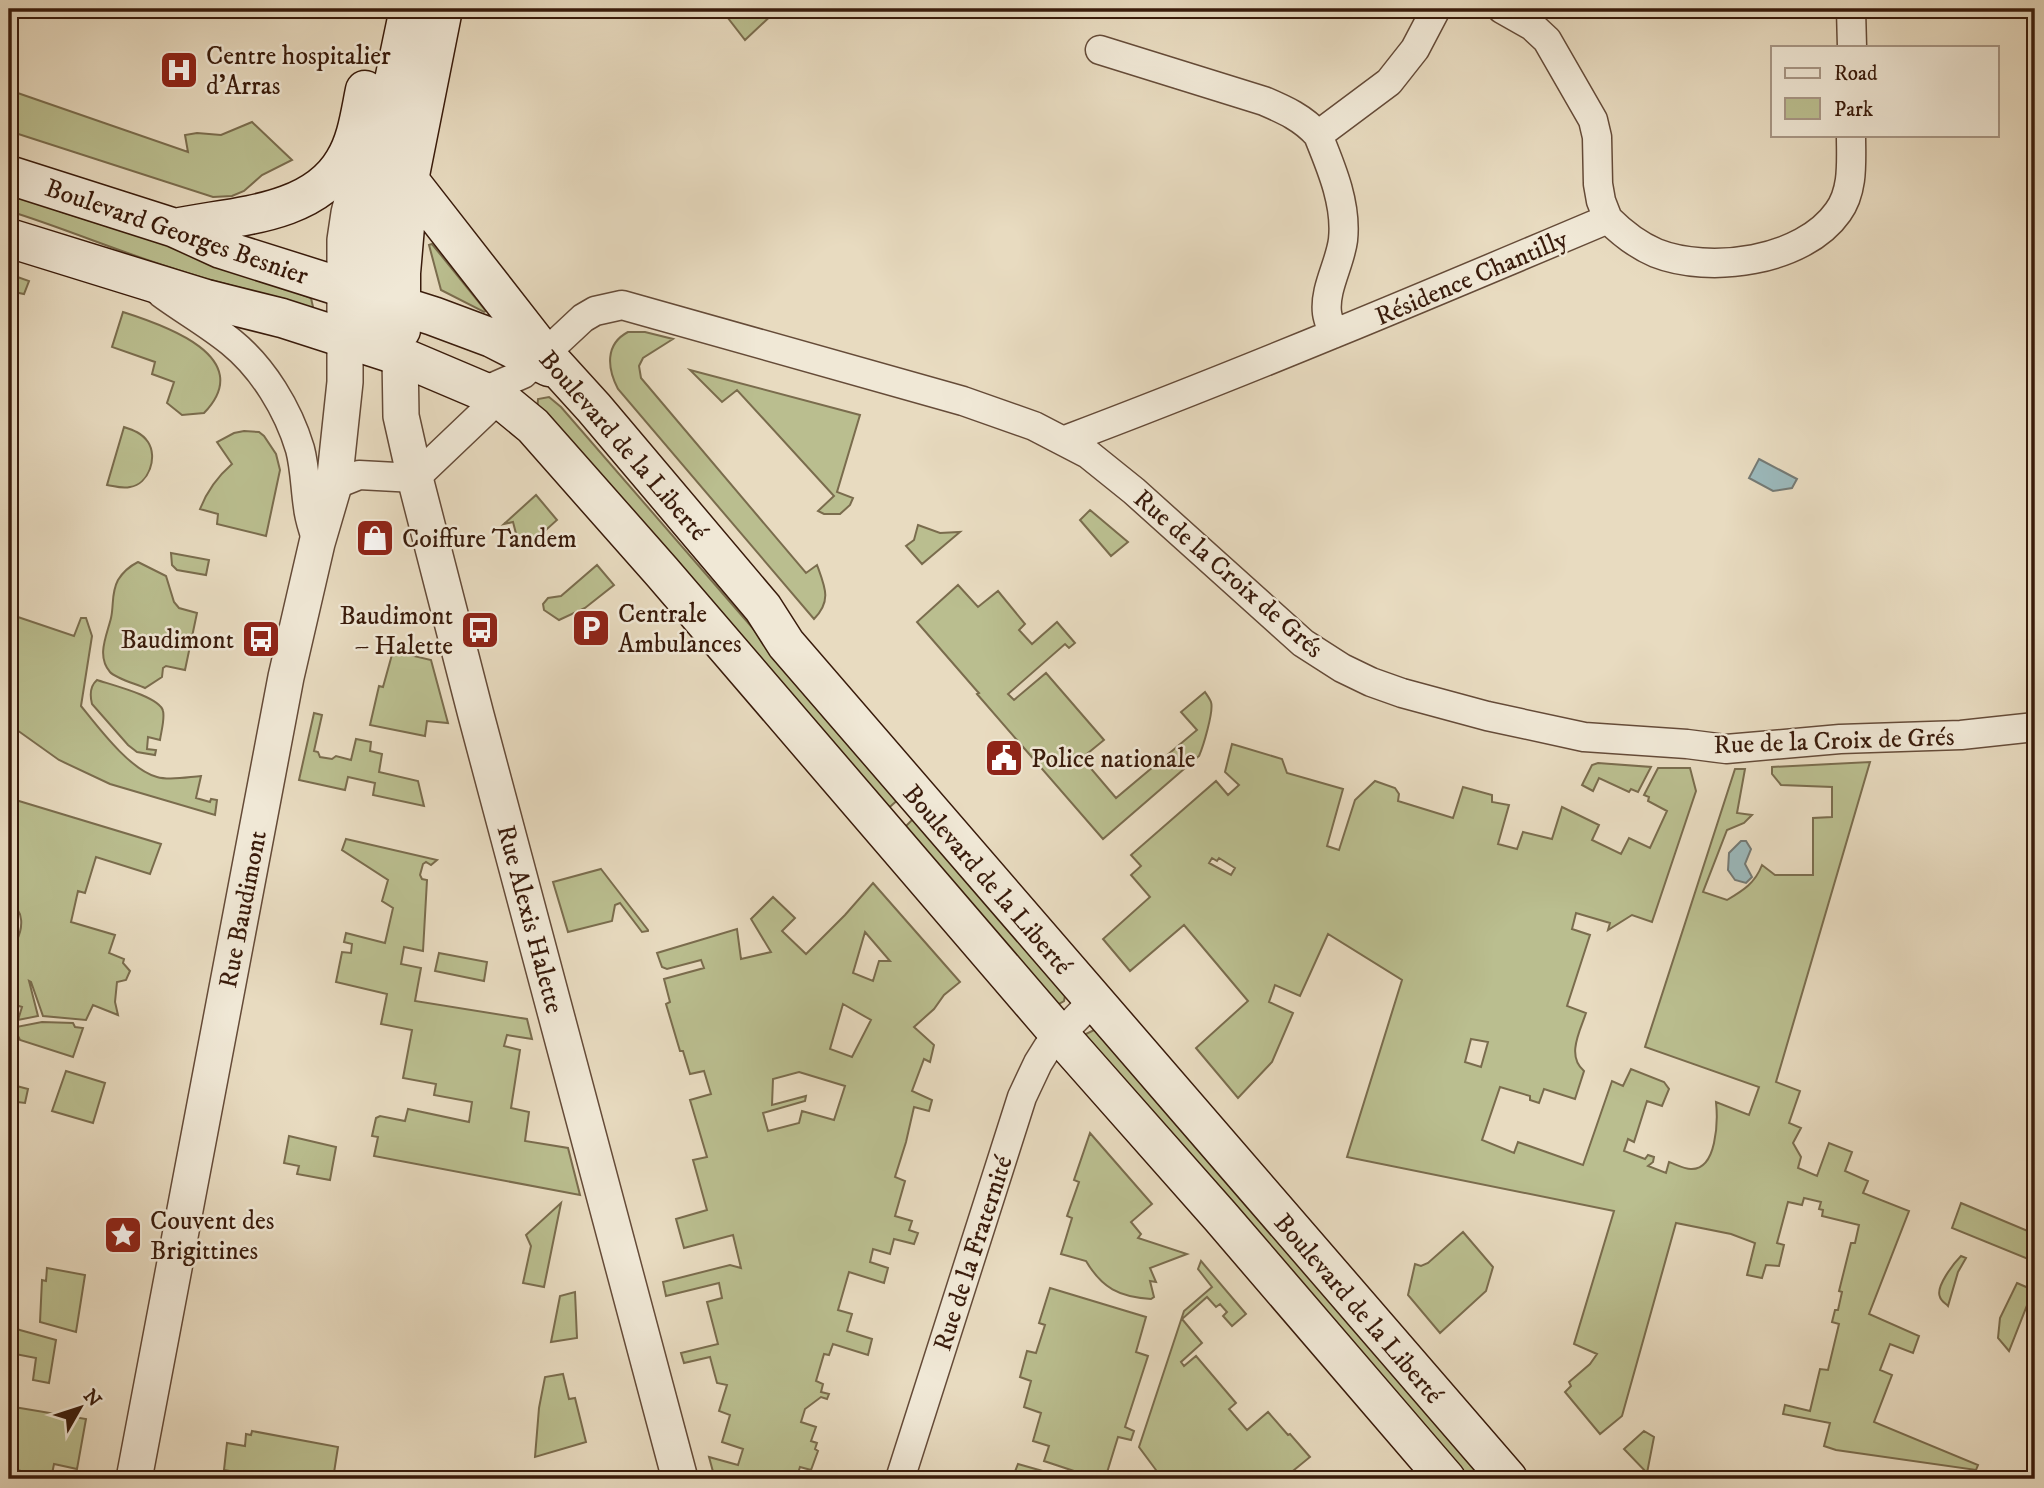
<svg xmlns="http://www.w3.org/2000/svg" width="2044" height="1488" viewBox="0 0 2044 1488" font-family="'IM FELL DW Pica',serif">
	<rect width="100%" height="100%" fill="#e8dbc0"/>
	<filter id="stains"><feTurbulence type="fractalNoise" baseFrequency=".00286" numOctaves="4"/><feColorMatrix values="0 0 0 0 .2 0 0 0 0 .09 0 0 0 0 .02 0 0 0 .5 -.17"/></filter>
	<radialGradient id="worn" r=".72"><stop offset=".6" stop-color="#630" stop-opacity="0"/><stop offset="1" stop-color="#630" stop-opacity=".3"/></radialGradient>
	<!-- green -->
	<path fill="#babe8f" stroke="#7a6c4d" stroke-width="2" fill-rule="evenodd" d="M 721,9 L 778,9 L 745,40 Z
		M 9,90 L 188,152 L 185,135 L 197,133 L 221,135 L 252,122 L 292,160 L 262,175 L 244,191 L 232,196 L 213,197 L 9,131 Z
		M 9,193 L 62,212 L 206,257 L 311,298 L 313,307 L 306,309 C 262,292 216,283 172,268 C 117,251 64,228 9,211 Z
		M 432,244 L 486,311 L 484,312 L 441,290 L 429,245 Z
		M 9,274 L 29,281 L 24,294 L 9,291 Z
		M 123,312 C 164,325 258,357 204,413 L 182,415 L 167,403 L 174,382 L 152,374 L 155,362 L 112,347 Z
		M 628,332 L 645,332 L 673,339 L 643,358 L 639,366 L 641,378 L 806,573 L 817,565 C 825,587 832,601 814,619 L 618,389 C 607,368 605,344 628,332 Z
		M 690,370 L 860,415 L 837,492 L 853,498 L 850,505 L 840,514 L 824,514 L 818,511 L 834,496 L 737,390 L 722,402 Z
		M 549,397 L 561,407 L 900,798 L 884,812 L 537,413 L 538,399 Z
		M 124,427 C 133,430 142,433 148,442 C 158,457 149,484 130,487 C 122,489 114,486 107,485 Z
		M 244,431 L 259,432 L 264,436 L 276,454 L 280,470 L 266,536 L 217,524 L 218,514 L 200,509 C 207,491 217,477 232,464 L 217,442 L 234,433 Z
		M 536,495 L 557,520 L 527,547 L 525,543 L 519,545 L 513,522 L 504,524 Z
		M 1090,510 L 1128,542 L 1111,556 L 1080,520 Z
		M 918,525 L 940,533 L 960,532 L 922,564 L 906,546 L 914,540 Z
		M 171,553 L 209,560 L 206,575 L 177,570 L 172,565 Z
		M 138,562 L 166,576 L 174,602 L 179,608 L 197,613 L 185,670 L 166,666 L 163,668 L 162,677 L 145,688 C 136,684 115,678 110,672 C 96,656 107,635 111,618 C 114,605 111,593 118,580 C 123,572 130,566 138,562 Z
		M 597,565 L 614,585 L 585,608 L 559,620 L 544,610 L 543,604 L 548,598 L 561,596 Z
		M 958,585 L 978,607 L 998,591 L 1025,624 L 1019,630 L 1032,644 L 1057,622 L 1075,643 L 1069,648 L 1065,644 L 1008,694 L 1014,700 L 1046,673 L 1104,740 L 1082,758 L 1116,798 L 1197,730 L 1181,712 L 1205,692 C 1207,695 1210,699 1211,702 C 1214,711 1203,747 1199,756 L 1103,839 L 977,694 L 979,693 L 977,691 L 917,622 Z
		M 9,614 L 74,636 L 81,618 L 86,618 L 92,636 L 81,706 C 98,727 130,770 157,777 C 170,781 188,777 201,776 L 196,798 L 210,802 L 211,799 L 217,800 L 215,815 L 110,784 L 59,760 L 10,725 L 9,728 Z
		M 393,651 L 431,660 L 448,723 L 427,721 L 425,736 L 370,725 L 379,686 L 383,687 Z
		M 97,680 C 112,685 160,697 163,711 C 165,719 161,732 160,740 L 148,737 L 147,749 L 156,750 L 155,755 L 137,752 L 128,745 L 92,704 C 90,696 90,686 97,680 Z
		M 314,713 L 322,715 L 314,751 L 318,752 L 320,757 L 332,759 L 336,756 L 351,760 L 356,739 L 371,742 L 370,751 L 382,754 L 379,772 L 418,781 L 424,806 L 373,795 L 375,783 L 348,777 L 345,790 L 299,780 Z
		M 1232,744 L 1282,759 L 1287,773 L 1343,789 L 1327,846 L 1339,850 L 1355,800 L 1375,781 L 1395,788 L 1399,794 L 1398,801 L 1453,818 L 1463,787 L 1492,795 L 1492,802 L 1509,805 L 1498,844 L 1517,849 L 1523,832 L 1552,839 L 1562,807 L 1599,825 L 1592,840 L 1621,854 L 1629,838 L 1650,848 L 1667,811 L 1648,801 L 1649,797 L 1644,795 L 1658,768 L 1690,768 L 1696,791 L 1652,922 L 1632,915 L 1608,930 L 1610,923 L 1576,913 L 1572,929 L 1590,935 L 1567,1006 L 1586,1013 C 1580,1031 1566,1056 1584,1071 L 1575,1099 L 1544,1089 L 1539,1103 L 1530,1100 L 1530,1096 L 1500,1087 L 1482,1140 L 1514,1153 L 1518,1142 L 1583,1165 L 1612,1081 L 1623,1086 L 1631,1069 L 1664,1082 L 1669,1089 L 1662,1106 L 1647,1101 L 1634,1142 L 1628,1139 L 1624,1151 L 1645,1159 L 1648,1155 L 1654,1157 L 1653,1162 L 1648,1166 L 1666,1173 L 1669,1162 C 1675,1164 1684,1169 1691,1169 C 1717,1170 1718,1121 1716,1102 L 1749,1115 L 1759,1087 L 1645,1047 L 1735,769 L 1745,769 L 1737,813 L 1752,815 L 1744,823 L 1727,830 L 1703,892 L 1727,900 C 1744,890 1755,883 1762,865 L 1775,875 L 1813,875 L 1813,818 L 1832,817 L 1832,787 L 1781,785 L 1772,774 L 1772,767 L 1870,762 L 1776,1082 L 1800,1091 L 1789,1123 L 1801,1128 L 1793,1143 L 1801,1157 L 1798,1168 L 1817,1176 L 1829,1143 L 1852,1152 L 1845,1171 L 1868,1181 L 1863,1193 L 1909,1211 L 1869,1314 L 1919,1336 L 1913,1353 L 1890,1344 L 1880,1370 L 1892,1375 L 1874,1422 L 1978,1465 L 1976,1470 L 1836,1450 L 1824,1446 L 1830,1423 L 1783,1414 L 1785,1405 L 1810,1411 L 1820,1369 L 1828,1370 L 1839,1324 L 1832,1322 L 1835,1310 L 1838,1310 L 1842,1292 L 1839,1291 L 1851,1243 L 1855,1243 L 1859,1225 L 1822,1216 L 1823,1210 L 1819,1209 L 1821,1202 L 1804,1198 L 1802,1205 L 1788,1202 L 1777,1243 L 1784,1245 L 1779,1266 L 1766,1265 L 1762,1278 L 1747,1275 L 1755,1243 L 1731,1234 L 1676,1223 L 1622,1416 L 1600,1434 L 1565,1392 L 1571,1386 L 1569,1382 L 1590,1364 L 1597,1354 L 1574,1344 L 1614,1211 L 1347,1157 L 1402,980 L 1328,934 L 1300,996 L 1275,985 L 1269,1002 L 1293,1013 L 1272,1062 L 1238,1098 L 1196,1048 L 1248,1001 L 1184,925 L 1130,971 L 1103,939 L 1150,897 L 1131,875 L 1141,866 L 1131,855 L 1216,781 L 1228,795 L 1239,785 L 1225,772 ZM 1212,858 L 1217,861 L 1219,858 L 1235,868 L 1231,875 L 1209,863 ZM 1471,1039 L 1488,1042 L 1481,1067 L 1465,1062 Z
		M 1598,763 L 1651,767 L 1638,792 L 1631,789 L 1629,792 L 1599,778 L 1593,791 L 1582,785 L 1592,765 Z
		M 9,798 L 161,844 L 150,874 L 96,857 L 85,893 L 78,891 L 71,922 L 115,935 L 109,953 L 124,959 L 123,963 L 130,971 L 126,980 L 117,982 L 115,1002 L 118,1015 L 93,1005 L 86,1020 L 43,1016 L 31,982 L 29,981 L 38,1016 L 18,1020 L 22,1007 L 9,1003 C 9,988 6,971 9,957 C 10,952 14,947 16,942 C 23,929 25,909 9,904 Z
		M 916,816 L 1066,990 L 1064,1001 L 1057,1005 L 901,831 Z
		M 346,839 L 437,860 L 431,865 L 426,862 L 423,864 L 420,875 L 422,879 L 427,880 L 423,951 L 404,947 L 401,964 L 421,968 L 415,1001 L 527,1019 L 532,1039 L 507,1035 L 504,1046 L 520,1050 L 511,1108 L 529,1112 L 525,1141 L 568,1148 L 580,1195 L 374,1156 L 378,1137 L 372,1136 L 376,1118 L 380,1116 L 405,1121 L 408,1109 L 469,1122 L 472,1102 L 434,1095 L 436,1084 L 403,1078 L 412,1030 L 381,1024 L 387,994 L 336,982 L 342,952 L 351,953 L 352,944 L 344,942 L 346,933 L 385,943 L 393,908 L 382,901 L 388,880 L 342,850 Z
		M 601,869 L 648,930 L 648,931 L 642,932 L 620,903 L 615,905 L 612,921 L 568,932 L 553,882 Z
		M 873,883 L 960,982 L 944,995 L 934,1009 L 914,1027 L 934,1045 L 930,1062 L 924,1059 L 912,1091 L 932,1100 L 929,1111 L 914,1107 L 906,1142 L 895,1177 L 905,1181 L 895,1216 L 912,1221 L 909,1230 L 918,1233 L 914,1244 L 894,1239 L 890,1254 L 873,1249 L 870,1262 L 888,1268 L 884,1283 L 849,1272 L 838,1310 L 852,1314 L 847,1331 L 872,1339 L 868,1355 L 833,1344 L 829,1355 L 824,1354 L 816,1381 L 823,1384 L 821,1392 L 829,1394 L 827,1399 L 821,1397 L 805,1409 L 801,1422 L 816,1427 L 811,1441 L 817,1443 L 815,1449 L 818,1451 L 811,1470 L 800,1467 L 796,1479 L 715,1479 L 709,1457 L 738,1465 L 743,1449 L 722,1442 L 730,1415 L 719,1411 L 727,1385 L 717,1383 L 710,1357 L 684,1363 L 681,1353 L 718,1344 L 707,1302 L 722,1298 L 719,1283 L 666,1296 L 663,1282 L 730,1265 L 741,1268 L 733,1235 L 684,1248 L 676,1219 L 707,1210 L 693,1160 L 707,1157 L 690,1100 L 711,1094 L 704,1071 L 690,1074 L 683,1051 L 680,1051 L 666,1004 L 670,1002 L 664,979 L 704,968 L 701,960 L 667,969 L 662,967 L 657,953 L 737,929 L 741,959 L 771,952 L 751,919 L 773,897 L 795,918 L 782,931 L 806,954 L 845,915 ZM 865,932 L 890,961 L 879,961 L 873,981 L 853,973 ZM 843,1004 L 871,1020 L 852,1057 L 830,1049 ZM 799,1072 L 845,1086 L 834,1120 L 802,1111 L 799,1123 L 768,1131 L 763,1113 L 805,1101 L 806,1096 L 772,1105 L 773,1079 Z
		M 439,953 L 487,962 L 484,981 L 435,971 Z
		M 42,1022 L 73,1023 L 75,1027 L 83,1028 L 73,1057 L 20,1040 L 15,1030 L 16,1027 Z
		M 1094,1030 L 1104,1034 L 1491,1479 L 1465,1479 L 1088,1051 L 1085,1042 L 1086,1034 Z
		M 66,1071 L 105,1083 L 93,1123 L 52,1111 Z
		M 9,1084 L 28,1089 L 25,1103 L 9,1101 Z
		M 1090,1133 L 1152,1204 L 1131,1222 L 1141,1234 L 1138,1238 L 1187,1254 L 1150,1268 L 1156,1282 L 1150,1281 L 1154,1297 L 1151,1299 C 1119,1297 1102,1288 1086,1261 L 1061,1254 L 1072,1218 L 1067,1216 L 1079,1182 L 1074,1180 Z
		M 289,1136 L 336,1147 L 330,1180 L 297,1174 L 299,1166 L 284,1163 Z
		M 561,1203 L 544,1287 L 523,1283 L 531,1246 L 526,1235 Z
		M 1961,1203 L 2035,1234 L 2035,1256 L 2033,1261 L 1952,1228 Z
		M 1463,1232 L 1493,1267 L 1486,1291 L 1440,1333 L 1408,1295 L 1415,1264 L 1421,1266 L 1428,1263 Z
		M 1961,1256 L 1966,1258 L 1958,1272 L 1948,1306 C 1945,1303 1941,1301 1940,1297 C 1935,1287 1954,1263 1961,1256 Z
		M 1201,1261 L 1246,1314 L 1232,1326 L 1223,1316 L 1227,1312 L 1220,1304 L 1216,1307 L 1207,1297 L 1182,1319 L 1202,1343 L 1181,1362 L 1184,1366 L 1196,1356 L 1236,1403 L 1229,1409 L 1247,1430 L 1268,1412 L 1288,1435 L 1290,1434 L 1310,1457 L 1283,1479 L 1146,1479 L 1156,1470 L 1139,1447 L 1184,1311 L 1212,1287 L 1198,1269 Z
		M 47,1268 L 85,1275 L 76,1332 L 40,1322 L 42,1280 L 46,1281 Z
		M 2017,1283 L 2033,1290 L 2009,1351 L 1998,1338 L 2000,1318 Z
		M 1050,1288 L 1146,1317 L 1136,1352 L 1148,1356 L 1125,1427 L 1134,1431 L 1131,1440 L 1118,1437 L 1105,1479 L 1098,1479 L 1044,1461 L 1049,1446 L 1033,1441 L 1041,1413 L 1024,1407 L 1031,1381 L 1020,1377 L 1027,1351 L 1036,1353 L 1045,1325 L 1039,1323 Z
		M 575,1292 L 577,1338 L 551,1342 L 560,1296 Z
		M 9,1327 L 56,1340 L 49,1383 L 33,1380 L 36,1358 L 10,1353 L 9,1359 Z
		M 563,1374 L 569,1399 L 575,1398 L 586,1442 L 535,1457 L 539,1408 L 545,1377 Z
		M 14,1407 L 86,1419 L 77,1469 L 54,1464 L 51,1479 L 21,1479 L 22,1471 L 9,1469 L 9,1438 Z
		M 252,1431 L 338,1447 L 333,1479 L 276,1479 L 224,1470 L 227,1443 L 245,1446 L 246,1434 L 251,1435 Z
		M 1644,1431 L 1654,1437 L 1647,1473 L 1624,1449 Z
		M 1018,1464 L 1071,1479 L 1012,1479 Z"/>
	<!-- water -->
	<path fill="#9bb9bc" stroke="#747a75" stroke-width="2" d="M 1759,459 L 1797,479 L 1792,488 L 1773,491 L 1749,478 Z
		M 1741,841 L 1746,841 L 1751,849 L 1745,864 L 1752,877 L 1746,883 L 1735,880 L 1728,870 L 1729,853 Z"/>
	<g fill="none" stroke-linecap="round" stroke-linejoin="round">
		<defs>
			<path id="minor" d="M 1502,9 L 1532,26 L 1547,40 L 1593,120 L 1597,137 L 1598,184 L 1601,201 L 1608,219
				M 1851,9 L 1852,47
				M 1100,50 L 1264,101 C 1285,110 1303,118 1318,135
				M 161,293 C 184,310 209,324 231,342 C 263,368 288,409 300,449 C 305,468 305,487 308,507 C 309,519 314,531 317,543
				M 1333,334 C 1331,327 1328,320 1327,313 C 1324,289 1340,264 1343,240 C 1347,204 1331,167 1318,135 L 1389,82 L 1415,49 L 1436,9
				M 484,391 L 523,374 L 583,318 L 595,311 L 622,305 L 963,401 L 1034,426 L 1088,454 L 1134,491 L 1303,643 L 1342,668 L 1371,682 L 1402,693 L 1487,716 L 1584,737 L 1687,744 L 1726,749 L 1840,739 L 1961,735 L 2035,727
				M 1065,440 C 1248,371 1428,295 1608,219 C 1622,233 1637,245 1656,253 C 1709,274 1803,262 1838,212 C 1854,190 1851,161 1851,135
				M 334,485 L 359,475 L 415,478 L 499,398
				M 900,1479 L 1022,1097 L 1038,1063 L 1048,1047 L 1094,1000"/>
			<path id="tertiary" d="M 400,356 L 401,416 L 415,478 L 476,715 L 680,1479
				M 134,1479 L 286,677 L 317,543 L 334,485 L 345,382 L 345,240 L 349,213 L 352,201 L 374,176"/>
			<path id="secondary" d="M 9,175 L 175,228 L 221,249 L 433,316 L 492,338 L 549,367
				M 409,180 L 544,353 L 594,408 L 763,608 L 786,644 L 1508,1479
				M 175,228 C 231,216 312,216 344,161 C 357,140 360,114 365,90
				M 9,238 L 206,299 L 282,318 L 400,356 L 499,398 L 533,426 L 662,572 L 1059,1034 L 1220,1216 L 1446,1479
				M 373,317 L 366,295 L 374,176 L 409,9
				M 401,330 L 401,273 L 409,180 L 443,9"/>
		</defs>
		<!-- minor casing -->
		<use href="#minor" stroke="#654b38" stroke-width="31"/>
		<!-- tertiary casing -->
		<use href="#tertiary" stroke="#654b38" stroke-width="38"/>
		<!-- secondary casing -->
		<use href="#secondary" stroke="#391b0b" stroke-width="41"/>
		<!-- minor -->
		<use href="#minor" stroke="#f0e8d6" stroke-width="28"/>
		<!-- tertiary -->
		<use href="#tertiary" stroke="#f0e8d6" stroke-width="35"/>
		<!-- secondary -->
		<use href="#secondary" stroke="#f0e8d6" stroke-width="38"/>
	</g>
	<!-- icons -->
	<defs>
		<symbol id="hospital-square" viewBox="-11 -11 22 22"><rect x="-9" y="-9" width="18" height="18" rx="4" fill="#8f2418" stroke="#f0e8d6"/><path d="M-5-5h3v3.5h4V-5h3V5h-3V1.5h-4V5h-3Z" fill="#fff"/></symbol>
		<symbol id="shop-square" viewBox="-11 -11 22 22"><rect x="-9" y="-9" width="18" height="18" rx="4" fill="#8f2418" stroke="#f0e8d6"/><path d="M-5-2.5h2.3a2.7 3.5 0 0 1 5.4 0H5L5.5 6h-11ZM-1.5-2.5h3a1.5 2.3 0 0 0-3 0Z" fill="#fff"/></symbol>
		<symbol id="parking-square" viewBox="-11 -11 22 22"><rect x="-9" y="-9" width="18" height="18" rx="4" fill="#8f2418" stroke="#f0e8d6"/><path d="M-3.5-5.5H1a3.5 3.5 0 0 1 0 7H-1V5.5H-3.5ZM-1-3.4V-.6H.8a1.4 1.4 0 0 0 0-2.8Z" fill="#fff"/></symbol>
		<symbol id="bus-square" viewBox="-11 -11 22 22"><rect x="-9" y="-9" width="18" height="18" rx="4" fill="#8f2418" stroke="#f0e8d6"/><path d="M-5-6H5V4H4V6H2V4H-2V6H-4V4H-5ZM-3.5-4V0h7V-4ZM-3.5 1.2v1.5H-2V1.2ZM2 1.2v1.5H3.5V1.2Z" fill="#fff"/></symbol>
		<symbol id="civic-square" viewBox="-11 -11 22 22"><rect x="-9" y="-9" width="18" height="18" rx="4" fill="#8f2418" stroke="#f0e8d6"/><path d="M-.6-6.5H3V-4.5H.6V-3L4-1V1h2V6H-6V1h2V-1L-.6-3ZM-1.2 2.5V6h2.4V2.5Z" fill="#fff"/></symbol>
		<symbol id="sight-square" viewBox="-11 -11 22 22"><rect x="-9" y="-9" width="18" height="18" rx="4" fill="#8f2418" stroke="#f0e8d6"/><path d="M0-6L1.8-2.2L6-1.7L2.9 1.2L3.7 5.4L0 3.3L-3.7 5.4L-2.9 1.2L-6-1.7L-1.8-2.2Z" fill="#fff"/></symbol>
	</defs>
	<g fill-rule="evenodd">
		<use href="#hospital-square" x="157" y="48" width="44" height="44"/>
		<use href="#shop-square" x="353" y="516" width="44" height="44"/>
		<use href="#parking-square" x="569" y="606" width="44" height="44"/>
		<use href="#bus-square" x="458" y="608" width="44" height="44"/>
		<use href="#bus-square" x="239" y="617" width="44" height="44"/>
		<use href="#civic-square" x="982" y="736" width="44" height="44"/>
		<use href="#sight-square" x="101" y="1213" width="44" height="44"/>
	</g>
	<g text-anchor="middle" stroke-width="5" stroke-linejoin="round" paint-order="stroke">
		<!-- poi labels -->
		<g font-size="26" fill="#391b0b" stroke="#f0e8d6" text-anchor="start">
			<text x="206" y="64">Centre hospitalier<tspan x="206" dy="30">d'Arras</tspan></text>
			<text x="402" y="547">Coiffure Tandem</text>
			<text x="618" y="622">Centrale<tspan x="618" dy="30">Ambulances</tspan></text>
			<text x="453" y="624" text-anchor="end">Baudimont<tspan x="453" dy="30">– Halette</tspan></text>
			<text x="234" y="648" text-anchor="end">Baudimont</text>
			<text x="1031" y="767">Police nationale</text>
			<text x="150" y="1229">Couvent des<tspan x="150" dy="30">Brigittines</tspan></text>
		</g>
		<!-- street labels -->
		<g font-size="26" fill="#391b0b" stroke="#f0e8d6">
			<text transform="translate(177 231) rotate(19)" y="9">Boulevard Georges Besnier</text>
			<text transform="translate(1471 277) rotate(-23)" y="9">Résidence Chantilly</text>
			<text transform="translate(624 445) rotate(49)" y="9">Boulevard de la Liberté</text>
			<text transform="translate(1229 573) rotate(41)" y="9">Rue de la Croix de Grés</text>
			<text transform="translate(1834 740) rotate(-2)" y="9">Rue de la Croix de Grés</text>
			<text transform="translate(988 879) rotate(49)" y="9">Boulevard de la Liberté</text>
			<text transform="translate(242 909) rotate(-79)" y="9">Rue Baudimont</text>
			<text transform="translate(531 919) rotate(75)" y="9">Rue Alexis Halette</text>
			<text transform="translate(972 1253) rotate(-72)" y="9">Rue de la Fraternité</text>
			<text transform="translate(1359 1308) rotate(49)" y="9">Boulevard de la Liberté</text>
		</g>
	</g>
	<!-- margin -->
	<rect width="2044" height="1488" fill="none" stroke="#e8dbc0" stroke-width="35"/>
	<rect x="10" y="10" width="2023" height="1467" fill="none" stroke="#391b0b" stroke-width="3.5"/>
	<rect x="18" y="18" width="2009" height="1453" fill="none" stroke="#391b0b" stroke-width="2"/>
	<!-- legend -->
	<rect x="1771" y="46" width="228" height="91" fill="#f0e8d6" stroke="#a79685" stroke-width="2"/>
	<rect x="1785" y="68" width="35" height="10" fill="#f0e8d6" stroke="#a79685" stroke-width="2"/>
	<text x="1834" y="80" font-size="21" fill="#391b0b">Road</text>
	<rect x="1785" y="98" width="35" height="21" fill="#babe8f" stroke="#a79685" stroke-width="2"/>
	<text x="1834" y="116" font-size="21" fill="#391b0b">Park</text>
	<!-- north arrow -->
	<g transform="translate(80 1408) rotate(51)" stroke="#f0e8d6" stroke-width="5" paint-order="stroke">
	<path d="M0-5L12 26L0 18L-12 26Z" fill="#391b0b"/>
	<text y="-10" font-size="19" font-weight="bold" text-anchor="middle" fill="#391b0b">N</text>
	</g>
	<rect width="100%" height="100%" filter="url(#stains)"/>
	<rect width="100%" height="100%" fill="url(#worn)"/>
</svg>
